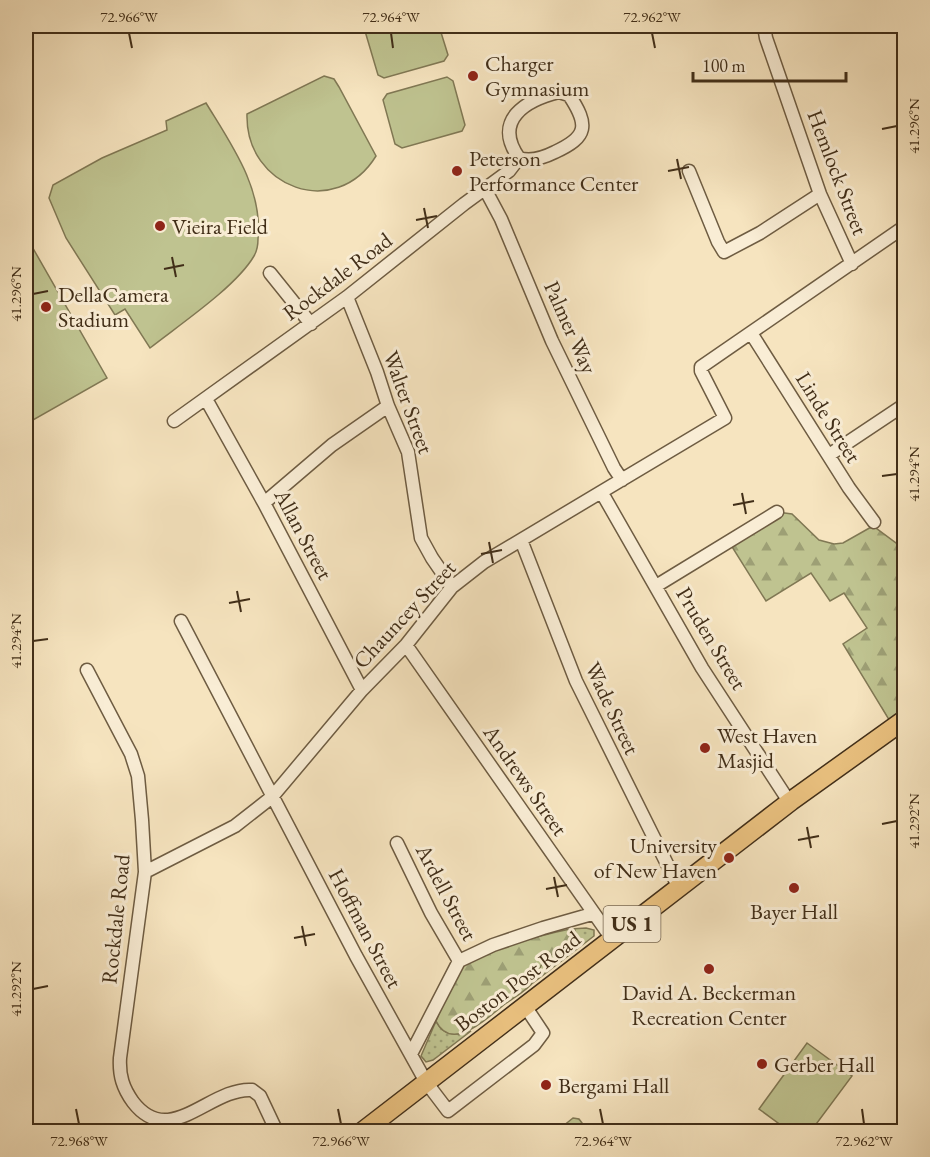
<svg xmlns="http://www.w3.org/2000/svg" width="930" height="1157" viewBox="0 0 930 1157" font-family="'EB Garamond',serif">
	<defs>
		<pattern id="grass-dots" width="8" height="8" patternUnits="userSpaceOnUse" patternTransform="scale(1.5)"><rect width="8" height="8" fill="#bfc390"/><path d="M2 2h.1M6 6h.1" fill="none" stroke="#9d9f75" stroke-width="1.8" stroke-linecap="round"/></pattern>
		<pattern id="forest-firs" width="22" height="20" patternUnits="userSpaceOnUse" patternTransform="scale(1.5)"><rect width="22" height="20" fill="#bfc390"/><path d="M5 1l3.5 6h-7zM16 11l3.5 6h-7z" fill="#9d9f75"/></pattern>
	</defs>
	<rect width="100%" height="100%" fill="#f6e4bf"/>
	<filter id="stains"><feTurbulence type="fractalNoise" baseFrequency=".00333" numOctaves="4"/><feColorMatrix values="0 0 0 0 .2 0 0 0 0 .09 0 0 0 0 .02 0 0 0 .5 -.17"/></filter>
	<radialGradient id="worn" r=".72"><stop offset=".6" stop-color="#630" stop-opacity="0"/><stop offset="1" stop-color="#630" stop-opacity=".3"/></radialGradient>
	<!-- grass -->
	<path fill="url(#grass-dots)" stroke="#807854" stroke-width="1.5" d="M 586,928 L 594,930 L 594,936 L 534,982 L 540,966 L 544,961 L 576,935 L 573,929 L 570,929 Z
		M 436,1021 C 443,1036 457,1036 471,1031 L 433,1060 L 426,1062 L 421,1056 Z
		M 573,1118 L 579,1119 L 588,1131 L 557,1131 Z"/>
	<!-- forest -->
	<path fill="url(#forest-firs)" stroke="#807854" stroke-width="1.5" d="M 777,512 L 792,514 L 819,540 L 834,544 L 843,543 L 873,526 L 904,549 L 904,720 L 894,728 L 843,644 L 867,628 L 844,593 L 830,601 L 811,573 L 766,601 L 729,542 Z
		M 570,929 L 575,930 L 576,935 L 544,961 C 539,967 538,975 534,981 C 528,990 513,998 505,1004 C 488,1017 452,1054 436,1021 C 444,1003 450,980 464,966 C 480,951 546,934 570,929 Z"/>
	<!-- park -->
	<path fill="#bfc390" stroke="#807854" stroke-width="1.5" d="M 368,26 L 439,26 L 448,55 L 444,61 L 384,78 L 378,75 L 365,31 Z
		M 324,76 L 334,79 L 339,87 L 376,156 C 336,221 245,188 247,114 Z
		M 447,77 L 453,81 L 465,125 L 462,131 L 402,148 L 395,144 L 383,100 L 387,94 Z
		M 206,103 C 231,144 263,188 258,239 C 258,245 257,251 254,256 C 236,287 179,325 150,348 L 125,309 L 115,315 L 66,238 L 49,198 L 53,185 L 102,158 L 167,130 L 166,121 Z
		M 26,236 L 107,378 L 26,424 Z
		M 807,1043 L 852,1076 L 811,1131 L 789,1131 L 759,1109 Z"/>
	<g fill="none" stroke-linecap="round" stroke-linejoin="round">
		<defs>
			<path id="street" d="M 764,26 L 766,38 L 820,194 L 852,264
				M 559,92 L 569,95 C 589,125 588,137 555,152 C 543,158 531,162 519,158 C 492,120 526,100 559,92 Z
				M 689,171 L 718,242 L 724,252 L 760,233 L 820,194
				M 485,189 L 501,219 L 552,341 L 614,468 L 622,480
				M 270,273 L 311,324
				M 347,297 L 377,372 L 388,406 L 408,452 L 421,538 L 432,558 L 452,587
				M 751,333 L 849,488 L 874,522
				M 206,399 L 264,503 L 362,690
				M 174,421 L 347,297 L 464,204 L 509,171 L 519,158
				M 829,455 L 904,405
				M 602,493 L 702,668 L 790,803
				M 264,503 L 332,445 L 388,406
				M 521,540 L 576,681 L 679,888
				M 656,586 L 777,512
				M 181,621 L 356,956 L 426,1082 L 448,1111 L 534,1045 L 543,1033 L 525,1006
				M 406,645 L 612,939
				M 87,670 L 131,754 L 138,776 L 142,820 L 145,872 L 120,1058 C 119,1076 123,1088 133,1102 C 170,1150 210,1087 252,1090 L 260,1096 L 277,1132
				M 397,843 L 431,913 L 459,961
				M 145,872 L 235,826 L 272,797 L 362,690 L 406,645 L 452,587 L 484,562 L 725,418 L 701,371 L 701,367 L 904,227
				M 411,1054 L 459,961 L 493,945 L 543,928 L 592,914"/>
			<path id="primary" d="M 362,1132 L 791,801 L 904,720"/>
		</defs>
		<!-- street casing -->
		<use href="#street" stroke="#6e5c42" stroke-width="15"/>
		<!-- primary casing -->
		<use href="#primary" stroke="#412e18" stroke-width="21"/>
		<!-- street -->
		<use href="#street" stroke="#f9edd5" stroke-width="12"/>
		<!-- primary -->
		<use href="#primary" stroke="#ebc280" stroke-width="18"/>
	</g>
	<!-- ticks -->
	<path fill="none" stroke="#412e18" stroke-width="2" d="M 129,33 L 132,48M 391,33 L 393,48M 652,33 L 655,48M 882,129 L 897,126M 677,159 L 681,179M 668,171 L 689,167M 424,208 L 428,228M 416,220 L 437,216M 172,257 L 176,277M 164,269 L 184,265M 33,294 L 48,291M 882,476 L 897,474M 742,493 L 746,514M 733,505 L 754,501M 489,542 L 493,563M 481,554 L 502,550M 237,591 L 241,612M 229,603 L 250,599M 33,641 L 48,639M 882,824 L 897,821M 807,827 L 811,848M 798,840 L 819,836M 554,877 L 558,897M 546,889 L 567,885M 302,926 L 306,946M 294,938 L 315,934M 33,989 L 48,986M 76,1109 L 79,1124M 338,1109 L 341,1124M 600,1109 L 603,1124M 862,1109 L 864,1124"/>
	<!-- markers -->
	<g fill="#8f2418" stroke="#f9edd5" stroke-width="2">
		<circle cx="473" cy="76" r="6"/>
		<circle cx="457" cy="171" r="6"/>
		<circle cx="160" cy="226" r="6"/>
		<circle cx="46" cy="307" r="6"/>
		<circle cx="705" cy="748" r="6"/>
		<circle cx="729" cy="858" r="6"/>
		<circle cx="794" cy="888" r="6"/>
		<circle cx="709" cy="969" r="6"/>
		<circle cx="762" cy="1064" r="6"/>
		<circle cx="546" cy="1085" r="6"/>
	</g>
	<g text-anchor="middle" stroke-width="6" stroke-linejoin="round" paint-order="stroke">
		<!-- shield labels -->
		<rect fill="#f9edd5" stroke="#786751" stroke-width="1.5" x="603.5" y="906" width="57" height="36" rx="4.5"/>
		<g font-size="21" font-weight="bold" fill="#412e18">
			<text x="632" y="931">US 1</text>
		</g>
		<!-- poi labels -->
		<g font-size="22" fill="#412e18" stroke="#f9edd5" text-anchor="start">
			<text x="485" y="71">Charger<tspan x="485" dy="25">Gymnasium</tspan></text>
			<text x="469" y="166">Peterson<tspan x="469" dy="25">Performance Center</tspan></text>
			<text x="172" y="234">Vieira Field</text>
			<text x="58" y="302">DellaCamera<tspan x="58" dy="25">Stadium</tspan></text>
			<text x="717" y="743">West Haven<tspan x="717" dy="25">Masjid</tspan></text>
			<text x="717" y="853" text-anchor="end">University<tspan x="717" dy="25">of New Haven</tspan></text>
			<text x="794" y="919" text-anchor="middle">Bayer Hall</text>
			<text x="709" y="1000" text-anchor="middle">David A. Beckerman<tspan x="709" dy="25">Recreation Center</tspan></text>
			<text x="774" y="1072">Gerber Hall</text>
			<text x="558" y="1093">Bergami Hall</text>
		</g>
		<!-- street labels -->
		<g font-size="22" fill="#412e18" stroke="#f9edd5">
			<text transform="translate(838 172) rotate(69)" y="8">Hemlock Street</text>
			<text transform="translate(337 276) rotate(-37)" y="8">Rockdale Road</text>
			<text transform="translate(571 327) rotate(66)" y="8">Palmer Way</text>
			<text transform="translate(409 402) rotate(70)" y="8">Walter Street</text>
			<text transform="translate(829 417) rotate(58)" y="8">Linde Street</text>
			<text transform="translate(304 534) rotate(62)" y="8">Allan Street</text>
			<text transform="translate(404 614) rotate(-47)" y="8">Chauncey Street</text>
			<text transform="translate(712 638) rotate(59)" y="8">Pruden Street</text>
			<text transform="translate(613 708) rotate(65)" y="8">Wade Street</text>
			<text transform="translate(526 780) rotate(55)" y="8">Andrews Street</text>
			<text transform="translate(447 892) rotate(62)" y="8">Ardell Street</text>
			<text transform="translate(115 919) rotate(-84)" y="8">Rockdale Road</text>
			<text transform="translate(366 928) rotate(62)" y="8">Hoffman Street</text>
			<text transform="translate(517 981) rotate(-37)" y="8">Boston Post Road</text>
		</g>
	</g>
	<!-- margin -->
	<rect width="930" height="1157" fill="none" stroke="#f6e4bf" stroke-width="66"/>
	<!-- scale -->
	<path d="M693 72v9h153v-9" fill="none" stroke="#412e18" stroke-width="3"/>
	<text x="702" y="72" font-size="18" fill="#412e18" stroke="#f9edd5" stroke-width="4.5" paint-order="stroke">100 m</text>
	<rect x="33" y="33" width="864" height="1091" fill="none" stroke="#412e18" stroke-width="2"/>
	<g font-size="15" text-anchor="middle" fill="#412e18">
		<text x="129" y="22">72.966°W</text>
		<text x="391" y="22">72.964°W</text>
		<text x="652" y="22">72.962°W</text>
		<text transform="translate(914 126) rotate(-90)" y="5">41.296°N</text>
		<text transform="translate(16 294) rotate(-90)" y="5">41.296°N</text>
		<text transform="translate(914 474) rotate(-90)" y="5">41.294°N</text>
		<text transform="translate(16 641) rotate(-90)" y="5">41.294°N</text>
		<text transform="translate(914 821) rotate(-90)" y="5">41.292°N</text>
		<text transform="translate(16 989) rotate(-90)" y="5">41.292°N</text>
		<text x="79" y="1146">72.968°W</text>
		<text x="341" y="1146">72.966°W</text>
		<text x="603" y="1146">72.964°W</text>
		<text x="864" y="1146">72.962°W</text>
	</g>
	<rect width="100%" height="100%" filter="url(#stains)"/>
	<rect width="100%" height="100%" fill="url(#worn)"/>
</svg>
